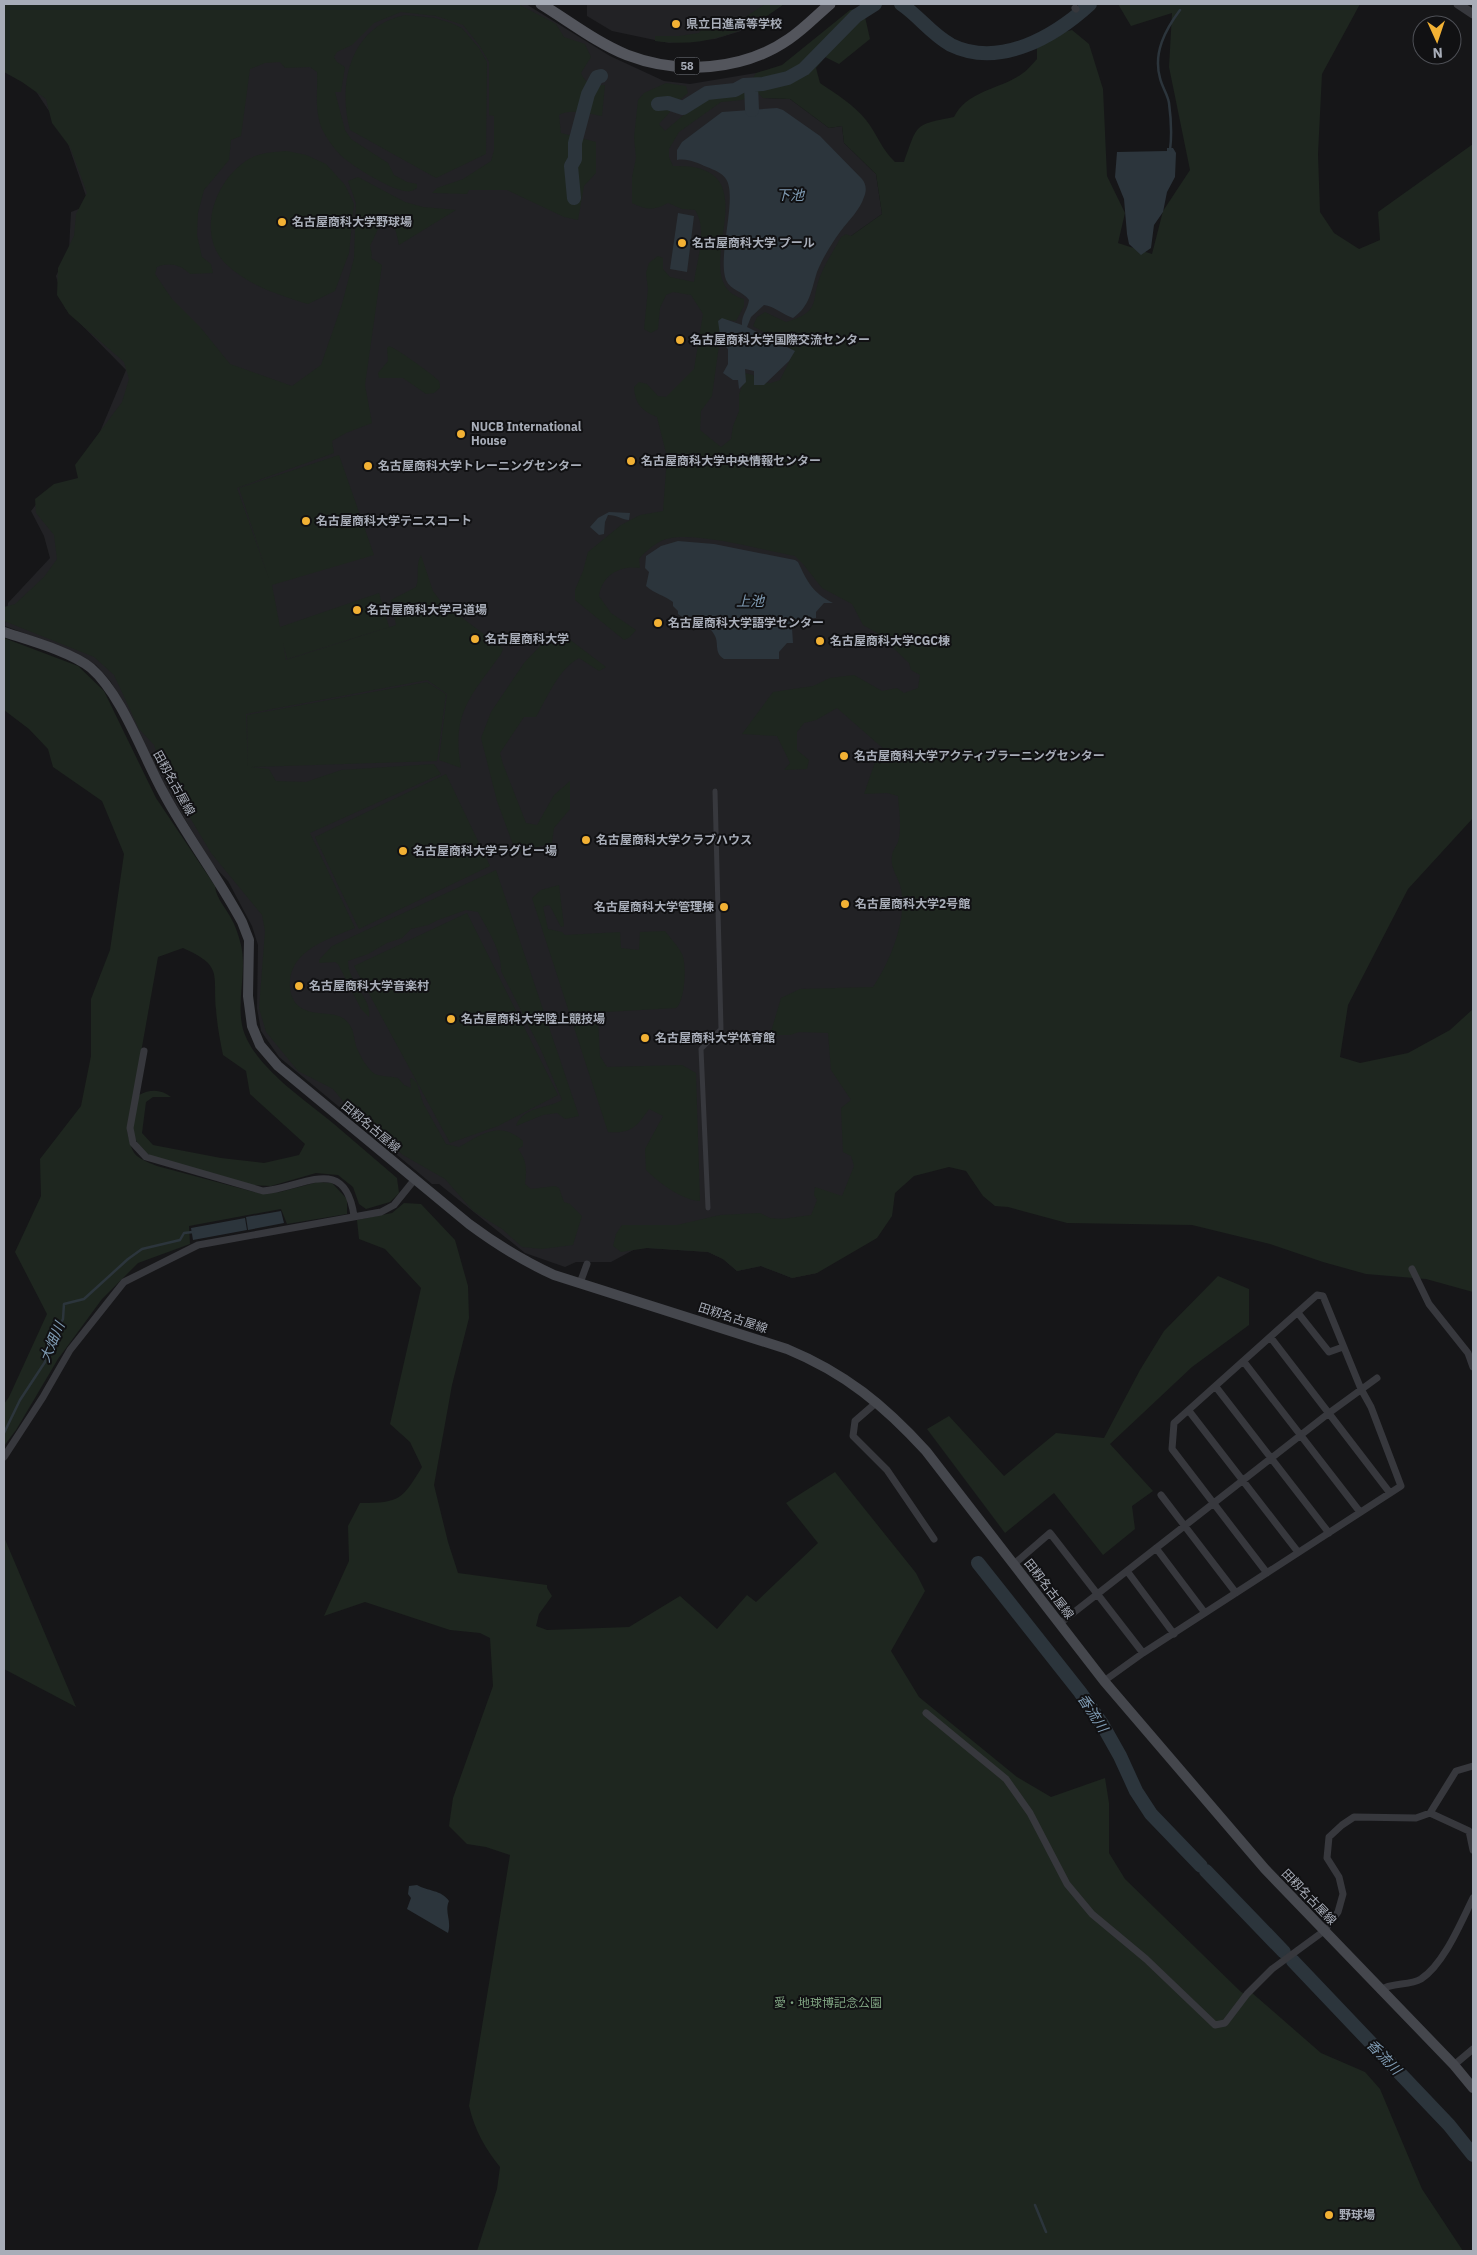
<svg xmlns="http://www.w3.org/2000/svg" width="1477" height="2255" viewBox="0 0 1477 2255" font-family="'IBM Plex Sans','Noto Sans JP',sans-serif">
	<rect width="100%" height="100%" fill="#161618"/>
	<!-- built -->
	<path fill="#222225" d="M 166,4 L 526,4 L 610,56 L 664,81 L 690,84 L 756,73 L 764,98 L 790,99 L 829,128 L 842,126 L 844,143 L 876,174 L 882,214 L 851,236 L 924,655 L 929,738 L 877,1106 L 817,1273 L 792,1278 L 761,1266 L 737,1271 L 723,1259 L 708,1252 L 647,1248 L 635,1249 L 611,1262 L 576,1262 L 565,1267 L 525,1253 L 439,1184 L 432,1184 L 279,1057 L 261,1031 L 257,1008 L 258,945 L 252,926 L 228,881 L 213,865 L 170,795 L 111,682 L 96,665 L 76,653 L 5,626 L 8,603 L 50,558 L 44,536 L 31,511 L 42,497 L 68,508 L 126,370 L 65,308 L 56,276 L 69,249 L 71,212 L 89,205 L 65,135 L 29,81 Z
		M 587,4 L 784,4 L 741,31 L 715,39 L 669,43 L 612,31 L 587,16 Z"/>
	<!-- green -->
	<path fill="#1e261f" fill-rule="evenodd" d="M 4,4 L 518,4 L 556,24 L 564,37 L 585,44 L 591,57 L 581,73 C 586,85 594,85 605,85 L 602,116 C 589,114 570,108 559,115 L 561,133 L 596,142 L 596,173 L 584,186 L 578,220 L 564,217 L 507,190 L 469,190 L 467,194 L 432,193 L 437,188 L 463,179 L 491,161 L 494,150 L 494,116 L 489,115 L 489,62 L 479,45 L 463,25 L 436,16 L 401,12 L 374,23 L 352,45 L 337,52 L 334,57 L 337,62 L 345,67 L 341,92 L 335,92 L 345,130 L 351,139 L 388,163 L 394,175 L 407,182 L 417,184 L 417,188 C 415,189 413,191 410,191 C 397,194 356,168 345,159 C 336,152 327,139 322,129 C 314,109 318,92 317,72 L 310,67 L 285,68 L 280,62 L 265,63 L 250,69 L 241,136 L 231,140 L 229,160 L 204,190 L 198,213 L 197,235 L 202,257 L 211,264 L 213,273 L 190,274 C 181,265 170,262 157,267 L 155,274 L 172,299 L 201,328 L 230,364 L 292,386 L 321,365 L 342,304 L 354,258 L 356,203 L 348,181 L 358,177 L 405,202 L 423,207 L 456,210 L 399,245 C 396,230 394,218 378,213 L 373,221 L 378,229 L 370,246 L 372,255 L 371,258 L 382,265 L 365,385 L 372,423 L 346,433 L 332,441 L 334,453 L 237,488 L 269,579 L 239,488 L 339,455 L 374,555 L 272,585 L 280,627 L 379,593 L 389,627 L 287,659 L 283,643 L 286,660 L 396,625 L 391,600 L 416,587 C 420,576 415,566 421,555 L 433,591 L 442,603 L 500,646 L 503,649 L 501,654 C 471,696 451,713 461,768 L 439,760 L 447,694 L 427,680 L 246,714 L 248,767 L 247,715 L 427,682 L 446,694 L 437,761 L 251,767 L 269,769 L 276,781 L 306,782 L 341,770 L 434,764 L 441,774 L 310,833 L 355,928 C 328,939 287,951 290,988 C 291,997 295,1005 303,1009 C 318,1017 339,1009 349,1024 C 354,1030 354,1039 356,1046 C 359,1054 367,1069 375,1074 C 381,1077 392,1076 398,1078 L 404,1085 L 411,1088 L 410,1079 L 412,1078 L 417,1083 L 423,1103 L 446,1144 L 459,1147 C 482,1134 500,1120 523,1141 L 523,1146 L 518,1149 C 527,1160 527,1171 525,1184 L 531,1189 L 555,1186 L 559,1188 L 564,1202 L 570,1204 L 582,1216 L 573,1245 L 542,1249 L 522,1247 L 502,1229 L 473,1211 L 445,1179 L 403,1155 L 355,1116 L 333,1089 L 298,1071 L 266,1032 L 259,1008 L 265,931 L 262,915 L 211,853 L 164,774 L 154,745 L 139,729 L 114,675 L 94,657 L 4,621 L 4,607 L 15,604 L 44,577 L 57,559 L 54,535 L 36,513 L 35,499 L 54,484 L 78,478 L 75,465 L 122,402 L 129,379 L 124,362 L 69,314 L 57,295 L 58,268 L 74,236 L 76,214 L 87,193 L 70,147 L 52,123 L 46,99 L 22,82 L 4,72 Z
		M 765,4 L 784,4 C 746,33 703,48 655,41 L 655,36 L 679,36 L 699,33 L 703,26 L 741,20 Z
		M 1118,4 L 1360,4 L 1322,74 L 1318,154 L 1320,212 L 1334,233 L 1359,249 L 1380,240 L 1378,212 L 1473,144 L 1473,818 L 1408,889 L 1348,1005 L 1340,1057 L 1360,1063 L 1408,1053 L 1450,1030 L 1473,1009 L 1473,1292 L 1426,1279 L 1366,1274 L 1323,1262 L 1270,1244 L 1192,1225 L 1067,1223 L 1008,1207 L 995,1206 L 983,1196 L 966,1171 L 949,1167 L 914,1176 L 895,1193 L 892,1216 L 877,1238 L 817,1273 L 792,1278 L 761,1266 L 737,1271 L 723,1259 L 708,1252 L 647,1248 L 621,1252 L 613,1246 L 616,1234 L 622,1225 L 677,1225 L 720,1215 L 760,1213 L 770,1218 L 782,1219 L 811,1215 L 817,1200 L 814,1195 L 815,1187 L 842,1196 L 854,1166 L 851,1156 L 843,1152 L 841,1108 L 851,1100 L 831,1070 L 828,1033 L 799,1032 L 790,1035 L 770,1035 L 781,998 L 800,989 L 873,987 C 890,962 909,917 900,885 C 897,875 890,867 892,856 C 892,851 896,847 898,842 C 902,827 899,811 898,796 L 887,793 L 864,794 L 875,762 L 886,751 L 837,708 L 816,720 L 804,723 L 797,732 L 797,750 L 809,760 L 807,769 L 784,770 L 790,763 L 777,736 L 742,734 L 773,692 L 813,686 L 830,678 L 854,675 L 882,691 L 897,688 L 904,693 L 918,688 L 920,675 L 911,670 L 909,663 L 879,634 L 863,625 L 852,604 L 822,588 L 803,564 L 795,556 C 761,550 703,533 671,538 C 658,540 647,550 639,559 L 640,568 C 620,565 602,575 599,596 L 611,613 L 636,630 L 630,637 L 624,640 L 575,600 L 575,590 L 583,571 L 588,552 L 621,525 L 640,515 L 663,511 L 667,457 L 657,417 C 642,411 635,404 634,387 L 639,382 L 647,384 L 658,396 L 666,397 L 694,369 L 703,314 L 691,295 L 673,292 L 666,295 L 660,308 L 658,329 L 651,333 L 644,329 L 648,289 L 646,273 L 649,263 L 658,256 L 663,258 L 663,269 L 670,277 L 694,282 C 697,259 708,230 695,210 L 682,209 L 668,203 C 653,211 647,210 632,203 L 632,177 L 636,158 L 634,137 L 638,100 L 644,93 L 666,83 L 686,86 L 688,93 L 670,108 L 670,112 L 659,124 L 665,131 C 679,119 696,103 713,96 C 737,87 739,101 756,73 L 782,65 L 850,10 L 863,8 L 870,39 L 839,64 L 825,57 L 816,68 L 820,83 C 836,94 854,105 866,120 C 877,134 882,150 895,162 L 904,162 C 918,124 913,125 954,117 C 967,90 1002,89 1023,73 C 1028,70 1032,64 1037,59 L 1037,45 L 1060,33 L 1072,30 L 1089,44 L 1103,89 L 1107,176 L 1125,213 L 1118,243 L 1152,254 L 1163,211 L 1190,170 L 1169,67 L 1172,13 L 1131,26 ZM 758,93 L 763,98 L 790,99 L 829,128 L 842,126 L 844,143 L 876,174 L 882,214 L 851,236 L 846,234 L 841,237 C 835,249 827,260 822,272 C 809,300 824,311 786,322 L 765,312 L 757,317 L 753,326 L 788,346 L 794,352 L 780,380 L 771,383 L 758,382 L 753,375 L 745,373 L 743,384 L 739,394 L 739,411 L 733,426 L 731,439 L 721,447 L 700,430 L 701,411 L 712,396 L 720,338 L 719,319 L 736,321 L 744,306 L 744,299 C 679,282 780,162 673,166 L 669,157 L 669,149 L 679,132 L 721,102 L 742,100 Z
		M 405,15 L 435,18 L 451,23 L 462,28 L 479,48 L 487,62 L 486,154 L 436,178 L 350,130 C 337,83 351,26 405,15 Z
		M 287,151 L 306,155 L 326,164 L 345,185 L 354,204 L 349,253 L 335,291 L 308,304 C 279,295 249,286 226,264 C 194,233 217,174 253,157 C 264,152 275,152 287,151 Z
		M 389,346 C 396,348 432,374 438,380 C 440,382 440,385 440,388 L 434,393 L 426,394 L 403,378 L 379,378 L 378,373 L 388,361 L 387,348 Z
		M 4,638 L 78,666 L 104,691 L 156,798 L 215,886 C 216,899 227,909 232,920 C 236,927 239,937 241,945 C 247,971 237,998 242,1025 C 250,1064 304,1099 334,1124 C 355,1142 376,1160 397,1178 L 399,1193 L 390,1202 L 366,1209 L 359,1204 L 353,1187 L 338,1175 L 316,1173 L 271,1186 L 251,1185 L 150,1156 C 124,1134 133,1124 139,1095 C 150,1089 161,1089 171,1097 L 153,1097 L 146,1102 L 142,1133 L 153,1145 L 221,1158 L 264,1163 L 299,1155 L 305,1144 L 250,1094 L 246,1071 L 223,1055 C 220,1040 217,1025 216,1009 C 213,973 223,966 183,948 L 158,957 L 127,1131 C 133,1156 133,1156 157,1166 L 262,1194 L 280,1192 L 318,1182 L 332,1183 L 347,1199 L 347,1214 L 287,1224 L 281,1209 L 189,1226 L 190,1244 L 138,1263 L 102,1299 L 58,1359 L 16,1430 L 4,1446 L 4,1404 L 9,1397 L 47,1314 L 15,1252 L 41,1196 L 40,1159 L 81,1106 L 91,1056 L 91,999 L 110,950 L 124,854 L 102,801 L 53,767 L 48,749 L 29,729 L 4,710 Z
		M 569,639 L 606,667 L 599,671 L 579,658 C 558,670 548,696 536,717 L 524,717 L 500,753 L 503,764 L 526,823 L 537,825 L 554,795 L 570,781 L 570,809 L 554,828 L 552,843 L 516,853 L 497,801 L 481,738 L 491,712 L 524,663 L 541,645 Z
		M 446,774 L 490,866 L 359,929 L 315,837 Z
		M 496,870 L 579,1116 L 565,1119 L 557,1113 L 543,1115 L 516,1126 C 523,1106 547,1109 562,1100 L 541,1050 L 501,971 C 502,951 487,929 478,912 L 466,910 L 438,920 L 428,925 L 411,929 L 402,938 L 387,943 L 368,954 L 348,961 C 348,984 372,997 369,1017 L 361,1009 L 338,964 L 335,962 L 319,963 L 319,960 L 332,946 Z
		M 559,885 L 564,926 L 561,927 L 550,906 L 548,905 L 543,907 L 548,929 L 562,932 L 565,935 L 620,932 L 621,948 L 639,950 L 640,932 L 665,931 C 671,939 678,946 682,954 C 687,965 685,1001 676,1008 L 606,1012 L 598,1019 L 600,1056 L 607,1067 L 682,1065 L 696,1073 L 700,1201 C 682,1200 659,1183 646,1170 L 645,1149 L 663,1116 L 649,1109 C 637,1127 630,1134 608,1132 L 532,898 L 541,890 Z
		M 467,913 L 558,1095 L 498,1126 L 450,1143 L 354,966 Z
		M 404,1203 L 421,1204 L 455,1240 L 468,1286 L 469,1318 L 452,1385 L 434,1485 L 448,1542 L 458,1573 L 547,1585 L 547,1588 L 552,1596 L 539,1614 L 536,1626 L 547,1630 L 629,1627 L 680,1596 L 717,1629 L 747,1595 L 756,1602 L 818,1543 L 786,1503 L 835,1472 L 916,1573 L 925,1591 L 891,1651 L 919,1697 L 1017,1777 L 1051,1797 L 1105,1778 L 1109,1803 L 1109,1853 L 1125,1879 L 1240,1991 L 1247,1996 L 1251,1992 L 1321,2053 L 1365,2072 L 1380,2089 L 1422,2189 L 1463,2251 L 477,2251 L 497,2189 L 500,2167 C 485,2148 475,2131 469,2106 L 510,1855 L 486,1847 L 467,1844 L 449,1826 L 453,1798 L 493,1686 L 490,1638 L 480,1633 L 450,1630 L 365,1602 L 324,1616 L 349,1561 L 348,1526 L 360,1503 C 401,1503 402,1499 422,1467 L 410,1442 L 390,1424 L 421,1288 L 385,1249 L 359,1239 L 357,1220 L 392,1213 Z
		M 1218,1276 L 1249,1289 L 1249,1325 L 1192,1367 L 1110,1444 L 1153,1491 L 1132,1506 L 1135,1529 L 1103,1555 L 1054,1493 L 1005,1533 L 927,1429 L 949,1416 L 1004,1476 L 1056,1433 L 1104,1438 L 1140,1370 L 1164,1331 Z
		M 4,1537 L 76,1707 L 4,1669 Z"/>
	<!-- water -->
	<path fill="#2c353c" d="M 777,108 L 783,110 L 820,136 L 862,179 C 866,184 867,190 864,197 C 860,210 849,220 840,232 C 832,243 822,259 817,272 C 811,291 810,306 793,318 C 783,315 774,306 764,305 L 751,317 L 747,327 L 795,351 L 789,361 L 764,385 L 754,385 L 754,371 L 745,369 L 746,382 L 739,389 L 738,380 L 733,380 L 723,373 L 728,364 L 728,349 L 721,342 L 718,321 L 722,318 L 742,325 C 741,316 748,309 749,300 C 743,291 731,291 726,280 C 717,256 738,197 726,179 C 721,172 714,170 707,167 C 697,163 688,158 677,160 L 677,150 L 682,142 L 722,112 Z
		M 1167,148 L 1173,148 L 1176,153 L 1175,177 L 1167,192 L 1163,212 L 1154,225 L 1151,248 L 1141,255 L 1129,244 L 1127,234 L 1124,199 L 1115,177 L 1117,152 L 1167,151 Z
		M 678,213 L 694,216 L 687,272 L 670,269 Z
		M 609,512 L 630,513 L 629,520 C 623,520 617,515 608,515 L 605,522 L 604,534 L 599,535 L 590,527 L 598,518 Z
		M 678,541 L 714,544 L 795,560 L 798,562 C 808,583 812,592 833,603 L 824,603 L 816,612 L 816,618 L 800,619 L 792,628 L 793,643 L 787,643 L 779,652 L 779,659 L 724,659 C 714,653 719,644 715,636 C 712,630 706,624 700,619 L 686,620 L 678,614 L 678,611 L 673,606 L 673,602 C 664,595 655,594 646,586 L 649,572 L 645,568 L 646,556 L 661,546 Z
		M 281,1211 L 284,1223 L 248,1230 L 246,1217 Z
		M 245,1218 L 247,1230 L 193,1240 L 191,1228 Z
		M 417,1885 C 427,1891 442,1890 449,1901 C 444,1912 452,1920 448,1933 L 407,1909 L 411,1898 L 408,1894 L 409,1886 Z"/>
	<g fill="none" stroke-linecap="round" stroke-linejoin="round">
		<!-- stream -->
		<path stroke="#2c353c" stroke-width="2.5" d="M 1170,150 C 1172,135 1171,118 1169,103 C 1168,95 1162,87 1160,78 C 1153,53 1165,30 1180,10
			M 4,1433 L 20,1400 L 45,1362 L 46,1352 L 63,1319 L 64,1304 L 84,1299 L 128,1259 L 142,1249 L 180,1240 L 184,1233 L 193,1232
			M 1035,2205 L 1046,2232"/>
		<!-- river -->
		<path stroke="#2c353c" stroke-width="14" d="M 901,4 C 919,16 931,34 951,45 C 1000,69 1055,36 1090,4
			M 751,85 L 752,110
			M 658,104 L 668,103 L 683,108 L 707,93 L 735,90 L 744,85 L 763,84 L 788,78 L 804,69 L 856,16 L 875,4
			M 574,198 L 571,166 L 575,159 L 575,143 L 588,94 L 597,77 L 601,76
			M 978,1563 L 1080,1692 L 1102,1724 L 1120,1756 L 1136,1791 L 1151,1814 L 1201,1866
			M 1206,1871 L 1284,1952
			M 1293,1961 L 1449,2125 L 1473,2155"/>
		<!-- pedestrian -->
		<path stroke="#37383d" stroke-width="5" d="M 708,1208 L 701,1049 L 721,1029 L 715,791"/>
		<!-- minor -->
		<path stroke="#37383d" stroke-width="7" d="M 1075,8 L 1076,9
			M 144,1051 L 130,1128 L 133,1143 L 146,1157 L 263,1191 C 303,1188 345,1153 354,1216
			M 1412,1269 L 1429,1304 L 1468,1353 L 1473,1367
			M 580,1283 L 587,1264
			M 1298,1313 L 1329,1352 L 1343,1347
			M 1271,1338 L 1390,1493
			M 1244,1362 L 1360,1512
			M 1216,1387 L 1329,1533
			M 877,1402 L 855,1421 L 853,1436 L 887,1470 L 934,1539
			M 1189,1411 L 1298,1552
			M 4,1457 L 43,1397 L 70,1350 L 124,1282 L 198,1245 L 381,1212 L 394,1205 L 415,1179
			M 1161,1495 L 1236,1593
			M 1156,1548 L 1205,1613
			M 1014,1564 L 1050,1533 L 1143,1653
			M 1127,1571 L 1174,1634
			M 1059,1624 L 1329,1413 L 1377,1378
			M 1104,1681 L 1143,1653 L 1401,1486 L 1371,1407 L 1361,1389 L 1323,1296 L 1317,1295 L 1174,1423 L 1172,1449 L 1267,1573
			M 926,1713 L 1006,1779 L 1030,1813 L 1067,1884 L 1092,1914 L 1146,1959 L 1215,2025 L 1225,2023 L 1247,1994 L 1272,1969 L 1324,1931 L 1338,1912 L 1343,1894 L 1339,1877 L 1327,1858 L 1329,1837 L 1342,1825 L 1354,1817 L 1416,1818 L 1430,1813 L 1469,1831 L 1473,1850
			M 1430,1813 L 1456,1771 L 1473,1766
			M 1380,1990 C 1392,1982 1409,1986 1421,1979 C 1444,1964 1461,1922 1473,1898
			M 1454,2065 L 1473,2049"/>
		<!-- tertiary -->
		<path stroke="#37383d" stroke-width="9" d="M 1458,4 L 1473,14"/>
		<!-- secondary -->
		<path stroke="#45474d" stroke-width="10" d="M 4,632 C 28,640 72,652 91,668 C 122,695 143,756 163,792 C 187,837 218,877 242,922 L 249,940 L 248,996 L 252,1026 L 260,1045 L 278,1066 L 469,1224 C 496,1244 523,1261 554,1275 L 787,1349 C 845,1373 884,1405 926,1451 L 1104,1681 L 1265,1869 L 1454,2065 L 1473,2088"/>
		<!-- primary -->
		<path stroke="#53555c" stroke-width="11" d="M 541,4 C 569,21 597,43 627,55 C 679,75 743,71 789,39 C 804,29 816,16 830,4"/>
	</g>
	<!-- markers -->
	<g fill="#f2b134" stroke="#111113" stroke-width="2">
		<circle cx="676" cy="24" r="5"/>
		<circle cx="282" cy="222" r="5"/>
		<circle cx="682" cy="243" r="5"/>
		<circle cx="680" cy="340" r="5"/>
		<circle cx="461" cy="434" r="5"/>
		<circle cx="631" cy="461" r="5"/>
		<circle cx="368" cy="466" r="5"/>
		<circle cx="306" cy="521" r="5"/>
		<circle cx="357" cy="610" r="5"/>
		<circle cx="658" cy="623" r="5"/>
		<circle cx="475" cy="639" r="5"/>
		<circle cx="820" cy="641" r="5"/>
		<circle cx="844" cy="756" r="5"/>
		<circle cx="586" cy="840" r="5"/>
		<circle cx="403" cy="851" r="5"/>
		<circle cx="845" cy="904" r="5"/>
		<circle cx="724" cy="907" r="5"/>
		<circle cx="299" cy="986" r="5"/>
		<circle cx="451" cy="1019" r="5"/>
		<circle cx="645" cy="1038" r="5"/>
		<circle cx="1329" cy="2215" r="5"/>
	</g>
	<g text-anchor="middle" stroke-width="4" stroke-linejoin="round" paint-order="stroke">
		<!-- shield labels -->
		<rect fill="#111113" stroke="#7b7e86" stroke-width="1" x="674.5" y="57.5" width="25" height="17" rx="4"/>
		<g font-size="11" font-weight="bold" fill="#a8adb8">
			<text x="687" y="70">58</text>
		</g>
		<!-- poi labels -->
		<g font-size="12" font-weight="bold" fill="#a8adb8" stroke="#111113" text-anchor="start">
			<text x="686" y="28">県立日進高等学校</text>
			<text x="292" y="226">名古屋商科大学野球場</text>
			<text x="692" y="247">名古屋商科大学 プール</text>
			<text x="690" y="344">名古屋商科大学国際交流センター</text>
			<text x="471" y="431">NUCB International<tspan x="471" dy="14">House</tspan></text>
			<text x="641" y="465">名古屋商科大学中央情報センター</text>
			<text x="378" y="470">名古屋商科大学トレーニングセンター</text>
			<text x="316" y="525">名古屋商科大学テニスコート</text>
			<text x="367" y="614">名古屋商科大学弓道場</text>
			<text x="668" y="627">名古屋商科大学語学センター</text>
			<text x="485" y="643">名古屋商科大学</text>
			<text x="830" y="645">名古屋商科大学CGC棟</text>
			<text x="854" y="760">名古屋商科大学アクティブラーニングセンター</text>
			<text x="596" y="844">名古屋商科大学クラブハウス</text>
			<text x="413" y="855">名古屋商科大学ラグビー場</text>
			<text x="855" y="908">名古屋商科大学2号館</text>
			<text x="714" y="911" text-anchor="end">名古屋商科大学管理棟</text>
			<text x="309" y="990">名古屋商科大学音楽村</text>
			<text x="461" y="1023">名古屋商科大学陸上競技場</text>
			<text x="655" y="1042">名古屋商科大学体育館</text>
			<text x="1339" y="2219">野球場</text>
		</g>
		<!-- street labels -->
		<g font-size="12" fill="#a8adb8" stroke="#111113">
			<text transform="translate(174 783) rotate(61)" y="4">田籾名古屋線</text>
			<text transform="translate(371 1127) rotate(40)" y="4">田籾名古屋線</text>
			<text transform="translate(733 1318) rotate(18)" y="4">田籾名古屋線</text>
			<text transform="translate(1049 1589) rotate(52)" y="4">田籾名古屋線</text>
			<text transform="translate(1309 1897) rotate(46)" y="4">田籾名古屋線</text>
		</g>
		<!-- park labels -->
		<g font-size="12" fill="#7fa381" stroke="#111113">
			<text x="828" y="2007">愛・地球博記念公園</text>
		</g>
		<!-- water labels -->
		<g font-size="14" font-style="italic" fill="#7f9bb3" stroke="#111113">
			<text x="790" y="200">下池</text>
			<text x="750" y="606">上池</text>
			<text transform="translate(52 1342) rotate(-67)" y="5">大畑川</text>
			<text transform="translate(1093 1713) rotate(57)" y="5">香流川</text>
			<text transform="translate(1384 2057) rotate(46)" y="5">香流川</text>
		</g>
	</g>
	<!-- border -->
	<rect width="1477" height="2255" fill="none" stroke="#a8adb8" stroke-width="10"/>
	<!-- north arrow -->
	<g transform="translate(1437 40) rotate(177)"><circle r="24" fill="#111113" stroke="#4d4f55"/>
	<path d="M0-4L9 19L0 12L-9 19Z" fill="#f2b134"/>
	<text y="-8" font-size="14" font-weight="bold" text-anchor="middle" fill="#a8adb8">N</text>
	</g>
</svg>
